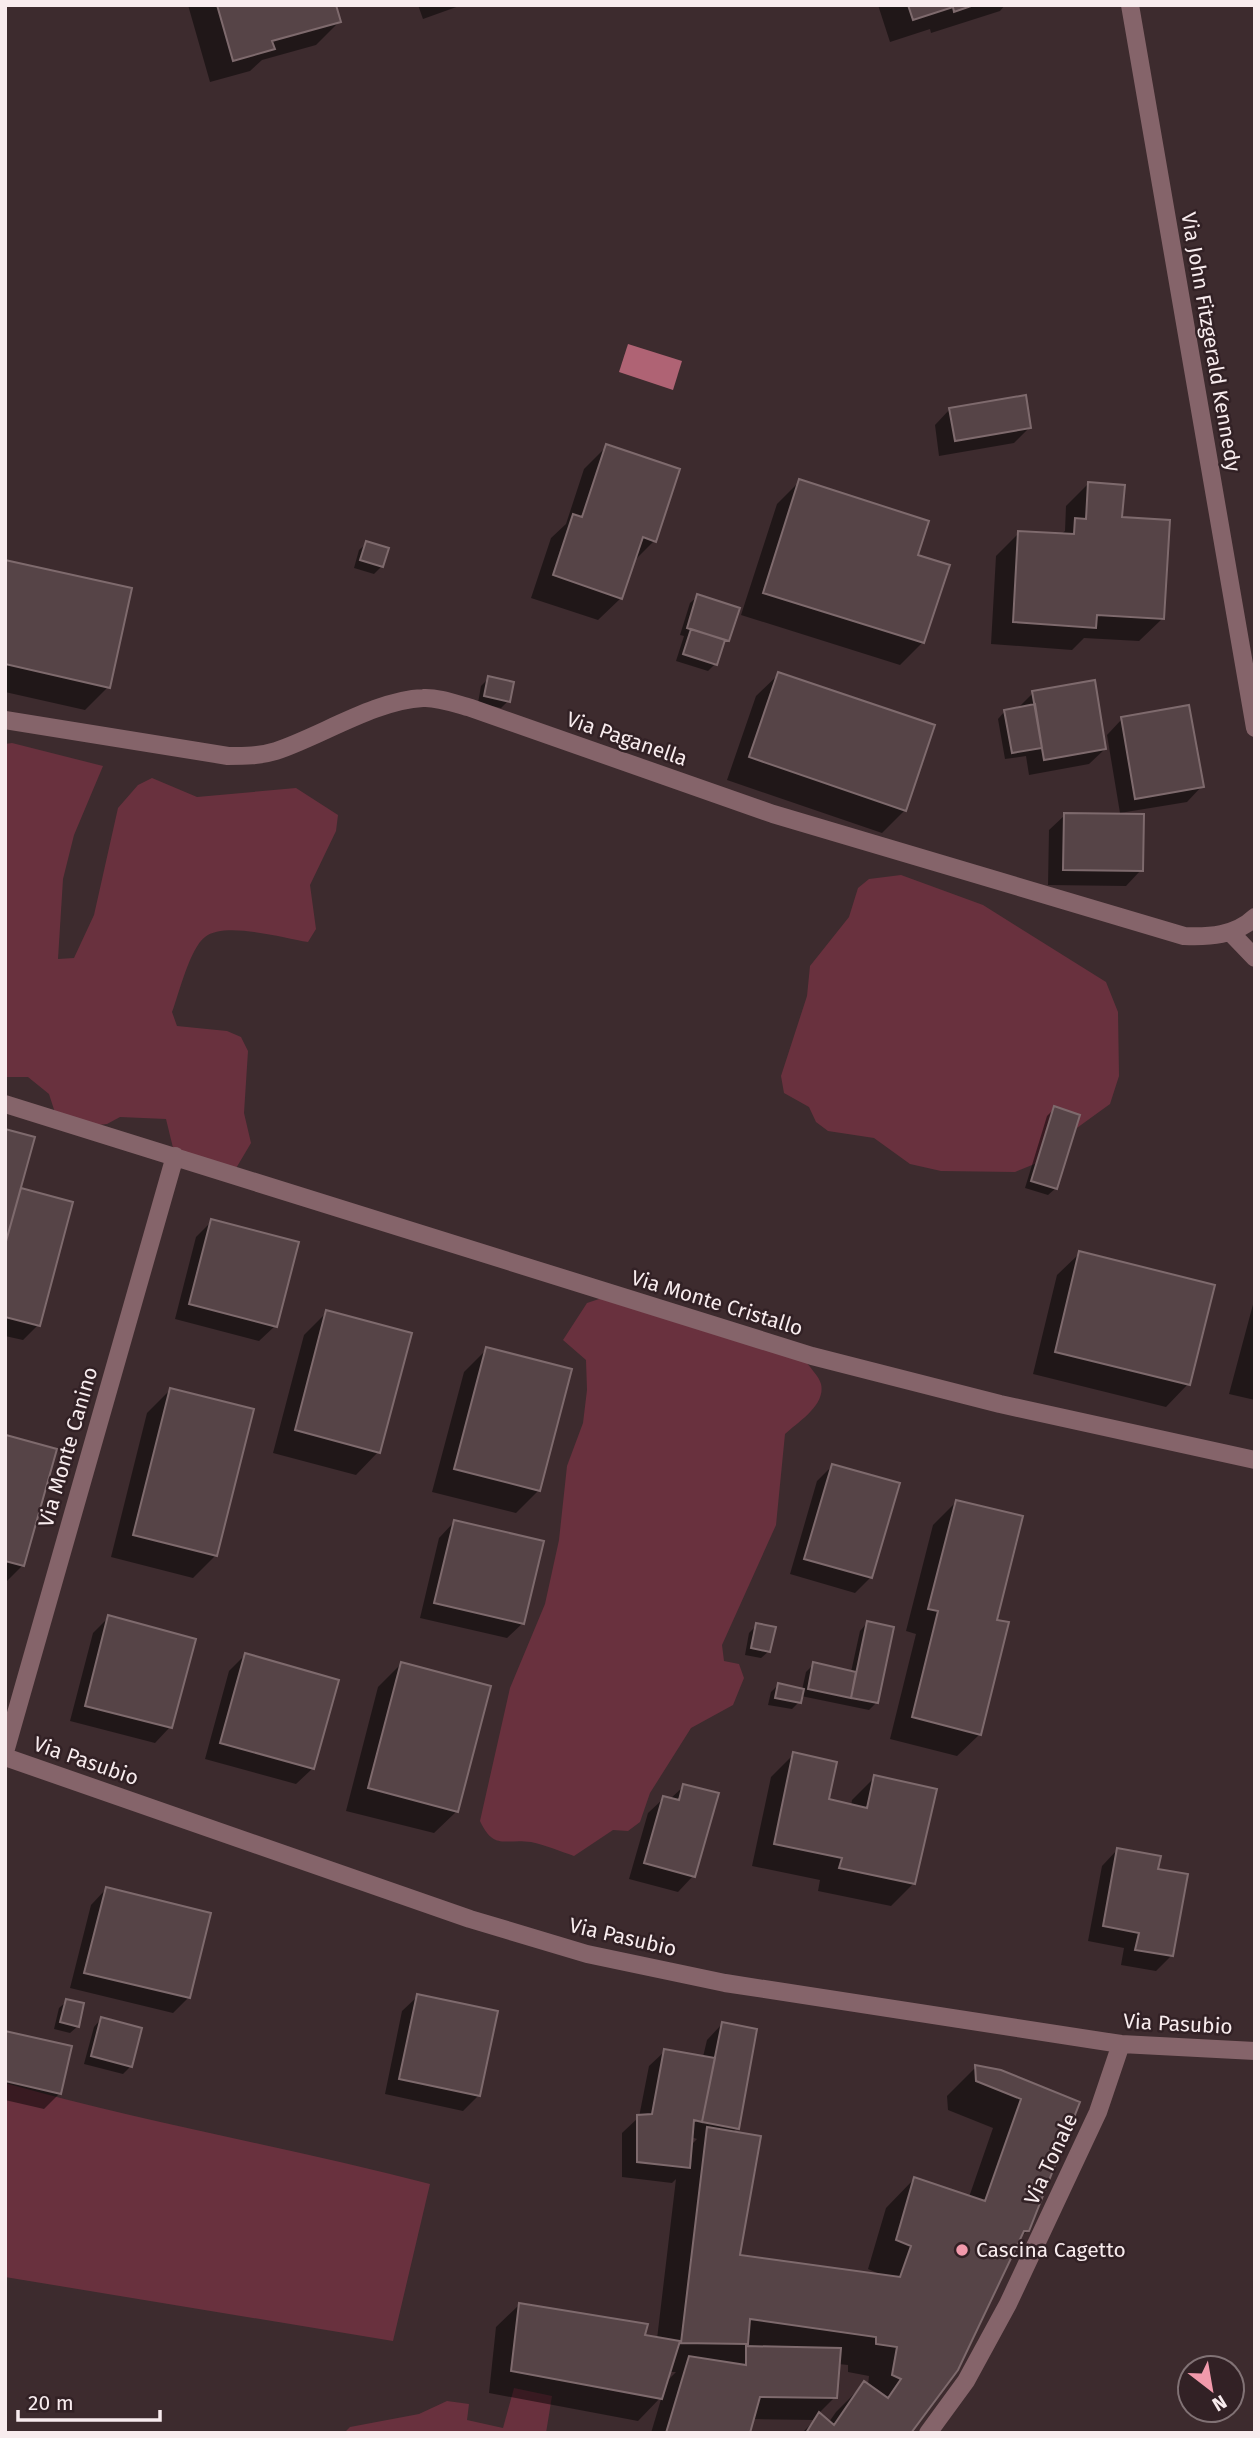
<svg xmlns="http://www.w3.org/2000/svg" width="1260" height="2438" viewBox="0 0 1260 2438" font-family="'Fira Sans',sans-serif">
	<rect width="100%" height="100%" fill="#3d2b2e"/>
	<!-- green -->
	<path fill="#69313e" d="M 12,743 L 103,766 L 74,835 L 63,879 L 58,959 L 74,958 L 94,915 L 118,808 L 138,785 L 152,778 L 197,797 L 296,788 L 338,815 L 336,831 L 310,885 L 316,929 L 308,942 C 283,938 225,921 205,937 C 190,948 179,993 172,1012 L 177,1026 L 227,1031 L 241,1037 L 248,1051 L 244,1113 L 251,1143 L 235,1170 L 175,1156 L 166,1119 L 120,1117 L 107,1124 L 73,1128 L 58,1122 L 49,1094 L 28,1077 L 5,1077 L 5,744 Z
		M 901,875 L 983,905 L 1106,982 L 1118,1012 L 1119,1076 L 1110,1104 L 1063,1138 L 1042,1161 L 1015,1172 L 941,1171 L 910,1164 L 874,1138 L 828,1131 L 816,1122 L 809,1107 L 784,1093 L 781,1076 L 807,996 L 810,966 L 849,917 L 858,888 L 869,879 Z
		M 608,1296 L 805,1360 C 809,1367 819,1376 821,1384 C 826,1405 798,1422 785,1434 L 776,1525 L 722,1645 L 724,1661 L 739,1664 L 744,1678 L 733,1705 L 691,1728 L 650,1793 L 640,1822 L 628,1831 L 613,1830 L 574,1856 C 560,1851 545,1845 531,1842 C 505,1838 494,1851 480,1821 L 510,1688 L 545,1604 L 559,1540 L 567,1466 L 583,1423 L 587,1390 L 586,1360 L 563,1340 L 587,1303 Z
		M 5,2083 C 145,2123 289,2147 430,2184 L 393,2341 L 5,2277 Z
		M 514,2388 L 552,2396 L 546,2433 L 344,2433 L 350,2427 L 419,2414 L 447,2401 L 469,2404 L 467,2420 L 503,2428 Z"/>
	<!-- water -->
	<path fill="#af6374" d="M 628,344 L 682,361 L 673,390 L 619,372 Z"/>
	<!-- shadow -->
	<path fill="#0007" fill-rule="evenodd" d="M 188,5 L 334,5 L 339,22 L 316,45 L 262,60 L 250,71 L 210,82 Z
		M 418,5 L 462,5 L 423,19 Z
		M 878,5 L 1005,5 L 1000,11 L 931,33 L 930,29 L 890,42 Z
		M 950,409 L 1030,427 L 1014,443 L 939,456 L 935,425 Z
		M 607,446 L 654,541 L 632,563 L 621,598 L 598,620 L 531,598 L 551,538 L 566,524 L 584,469 Z
		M 800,481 L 916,556 L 923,642 L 900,665 L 741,615 L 777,504 Z
		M 1089,483 L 1120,519 L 1162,619 L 1139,641 L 1084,638 L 1072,650 L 991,644 L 996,556 L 1019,533 L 1060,535 L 1065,531 L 1066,506 Z
		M 367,543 L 382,566 L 374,574 L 354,568 L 359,550 Z
		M 5,562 L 108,687 L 85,710 L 5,692 Z
		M 698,596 L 727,640 L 721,646 L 715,664 L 708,671 L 676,661 L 684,636 L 680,635 L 690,603 Z
		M 779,674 L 905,810 L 882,833 L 727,780 L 756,696 Z
		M 489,678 L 508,701 L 501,708 L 478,703 L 481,686 Z
		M 1033,693 L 1105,749 L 1089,764 L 1029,775 L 1026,756 L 1005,759 L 998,719 L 1005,711 L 1017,709 Z
		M 1122,719 L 1202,786 L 1187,802 L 1120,813 L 1107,735 Z
		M 1065,815 L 1141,870 L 1126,886 L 1048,885 L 1049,830 Z
		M 1055,1108 L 1056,1188 L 1048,1195 L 1025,1188 L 1047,1116 Z
		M 5,1130 L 17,1194 L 21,1190 L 38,1325 L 23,1340 L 5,1336 Z
		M 212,1221 L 275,1326 L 259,1341 L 175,1319 L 196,1237 Z
		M 1080,1253 L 1188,1384 L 1166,1407 L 1033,1374 L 1057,1275 Z
		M 1255,1297 L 1255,1400 L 1229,1394 Z
		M 327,1312 L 378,1452 L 356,1475 L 273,1453 L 304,1335 Z
		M 487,1349 L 539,1490 L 516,1513 L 432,1492 L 464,1372 Z
		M 170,1390 L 216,1555 L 193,1578 L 111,1557 L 147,1413 Z
		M 7,1437 L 23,1565 L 5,1583 L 5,1438 Z
		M 832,1466 L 871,1577 L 855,1593 L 790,1574 L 817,1481 Z
		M 956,1502 L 995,1621 L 980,1734 L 957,1756 L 890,1739 L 916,1634 L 906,1631 L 933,1525 Z
		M 454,1522 L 523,1623 L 507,1638 L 420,1618 L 439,1538 Z
		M 109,1617 L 170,1727 L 155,1743 L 70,1721 L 93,1633 Z
		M 867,1623 L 876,1703 L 869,1710 L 801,1696 L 799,1702 L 792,1709 L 768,1705 L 771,1692 L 778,1685 L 802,1690 L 806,1672 L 814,1664 L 851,1672 L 860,1631 Z
		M 757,1625 L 769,1651 L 761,1658 L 745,1655 L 749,1633 Z
		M 245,1655 L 337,1681 L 312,1769 L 296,1784 L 205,1759 L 229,1671 Z
		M 401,1664 L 457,1811 L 434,1833 L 346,1811 L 378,1687 Z
		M 794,1754 L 827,1801 L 851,1806 L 852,1800 L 875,1777 L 914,1883 L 891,1906 L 818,1891 L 820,1880 L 752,1866 L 771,1777 Z
		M 684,1786 L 693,1876 L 678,1892 L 629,1879 L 648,1813 L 664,1798 L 670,1799 Z
		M 1117,1850 L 1156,1870 L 1171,1956 L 1156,1971 L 1121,1965 L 1124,1948 L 1088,1941 L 1102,1866 Z
		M 106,1889 L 188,1998 L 173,2013 L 70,1988 L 91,1905 Z
		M 418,1996 L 479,2095 L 463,2111 L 385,2094 L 402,2011 Z
		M 67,2001 L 78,2026 L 70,2033 L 54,2029 L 59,2008 Z
		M 101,2019 L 131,2066 L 123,2074 L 84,2064 L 94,2027 Z
		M 722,2024 L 737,2128 L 732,2133 L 738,2256 L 884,2276 L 868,2269 L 886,2208 L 914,2179 L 969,2197 L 993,2128 L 948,2110 L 947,2096 L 976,2067 L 1078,2103 L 1028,2230 L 1018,2240 L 908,2433 L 802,2433 L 815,2420 L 752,2419 L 749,2433 L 651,2433 L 662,2396 L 638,2421 L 489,2393 L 496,2327 L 519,2305 L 657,2339 L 676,2179 L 672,2183 L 622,2177 L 622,2133 L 639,2117 L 649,2066 L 665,2051 L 703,2057 L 707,2040 ZM 691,2137 L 697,2139 L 690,2146 ZM 838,2364 L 848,2365 L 848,2372 L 869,2376 L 868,2385 L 865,2383 L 836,2412 L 829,2422 L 818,2414 L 835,2397 ZM 669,2372 L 676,2372 L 666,2382 Z
		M 5,2033 L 60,2093 L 44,2109 L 5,2100 Z"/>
	<!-- building -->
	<path fill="#564447" stroke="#7e6a6d" stroke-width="2" d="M 217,5 L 336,5 L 341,22 L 272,41 L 275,49 L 233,61 Z
		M 908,5 L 974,5 L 954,12 L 953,7 L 913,20 Z
		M 1026,395 L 1031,428 L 955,441 L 949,408 Z
		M 606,444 L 680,469 L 656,542 L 643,537 L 622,599 L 553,575 L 573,514 L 582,517 Z
		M 799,479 L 929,521 L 918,555 L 950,565 L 924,643 L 763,593 Z
		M 1088,482 L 1125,485 L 1122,517 L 1170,520 L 1164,619 L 1097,615 L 1096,628 L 1013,622 L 1018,531 L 1074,534 L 1075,518 L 1086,519 Z
		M 366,541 L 389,548 L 383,567 L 360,560 Z
		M 5,560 L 132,588 L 110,688 L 5,664 Z
		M 697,594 L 740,608 L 729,641 L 687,628 Z
		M 691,629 L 725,640 L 717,665 L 683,654 Z
		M 778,672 L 935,725 L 906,811 L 749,757 Z
		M 488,676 L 514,682 L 510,702 L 484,696 Z
		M 1095,680 L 1106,749 L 1044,760 L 1032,691 Z
		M 1035,704 L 1042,748 L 1012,753 L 1004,710 Z
		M 1189,705 L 1204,787 L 1135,799 L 1121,717 Z
		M 1064,813 L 1144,814 L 1143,871 L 1063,870 Z
		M 1054,1106 L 1080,1115 L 1057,1189 L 1031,1181 Z
		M 5,1129 L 35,1137 L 5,1245 Z
		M 21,1188 L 73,1202 L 40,1326 L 5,1317 L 5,1245 Z
		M 211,1219 L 299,1242 L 277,1327 L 189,1304 Z
		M 1079,1251 L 1215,1285 L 1190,1385 L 1055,1352 Z
		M 326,1310 L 412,1333 L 380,1453 L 295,1430 Z
		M 486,1347 L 572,1369 L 540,1491 L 454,1469 Z
		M 170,1388 L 254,1409 L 217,1556 L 133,1535 Z
		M 6,1435 L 57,1449 L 24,1566 L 5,1561 Z
		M 832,1464 L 900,1483 L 872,1578 L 804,1559 Z
		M 956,1500 L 1023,1516 L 997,1620 L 1009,1622 L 981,1735 L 912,1717 L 938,1611 L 928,1609 Z
		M 454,1520 L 544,1541 L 524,1624 L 434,1603 Z
		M 108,1615 L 196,1639 L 172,1728 L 85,1706 Z
		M 867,1621 L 894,1627 L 878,1703 L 851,1698 Z
		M 756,1623 L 776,1627 L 770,1652 L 751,1648 Z
		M 245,1653 L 339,1680 L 314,1769 L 220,1743 Z
		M 401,1662 L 491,1686 L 458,1812 L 368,1788 Z
		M 813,1662 L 856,1672 L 851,1698 L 808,1689 Z
		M 778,1683 L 804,1689 L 801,1703 L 775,1698 Z
		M 793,1752 L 837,1762 L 829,1799 L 867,1808 L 874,1775 L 937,1789 L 915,1884 L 839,1868 L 842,1858 L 774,1844 Z
		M 683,1784 L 719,1793 L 695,1877 L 644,1863 L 663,1796 L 679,1800 Z
		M 1117,1848 L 1161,1856 L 1158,1869 L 1188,1874 L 1173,1956 L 1135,1950 L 1139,1933 L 1103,1926 Z
		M 106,1887 L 211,1913 L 190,1998 L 84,1973 Z
		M 417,1994 L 498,2011 L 480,2096 L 399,2079 Z
		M 66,1999 L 84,2003 L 79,2027 L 60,2022 Z
		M 101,2017 L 142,2028 L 132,2067 L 91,2056 Z
		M 722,2022 L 757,2029 L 739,2129 L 702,2122 Z
		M 5,2031 L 72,2046 L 61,2094 L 5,2081 Z
		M 664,2049 L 715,2058 L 702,2122 L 694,2120 L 690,2168 L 637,2162 L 637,2115 L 652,2114 Z
		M 975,2065 L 1001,2070 L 1080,2102 L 1029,2231 L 1024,2231 L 958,2370 L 911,2433 L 806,2433 L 819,2412 L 834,2425 L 864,2381 L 888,2398 L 901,2379 L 892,2375 L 897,2347 L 876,2344 L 876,2337 L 750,2319 L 748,2344 L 681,2343 L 707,2127 L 761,2136 L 740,2255 L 900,2277 L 911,2246 L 896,2240 L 914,2177 L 985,2201 L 1021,2099 L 976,2081 Z
		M 519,2303 L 648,2324 L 645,2335 L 680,2341 L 662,2399 L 511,2371 Z
		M 746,2346 L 841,2348 L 837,2398 L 760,2397 L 750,2433 L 666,2433 L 689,2356 L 746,2365 Z"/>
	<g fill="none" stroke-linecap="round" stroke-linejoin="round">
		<!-- minor -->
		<path stroke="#85646a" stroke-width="18" d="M 1130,5 L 1255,728
			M 5,720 L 228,756 C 244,756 260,756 276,751 C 321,736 376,700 423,698 C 438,697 456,704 471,708 L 773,814 L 1184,936 C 1209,937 1235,936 1255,917
			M 1230,932 L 1255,958
			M 5,1104 L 812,1356 L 1000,1404 L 1255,1460
			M 5,1752 L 175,1156
			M 5,1757 L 470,1919 L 587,1954 L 725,1983 L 1121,2044 L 1255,2051
			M 928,2433 L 966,2381 L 1008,2304 L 1098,2112 L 1121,2044"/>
	</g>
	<!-- markers -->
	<circle fill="#f29aac" stroke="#322125" stroke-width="2.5" cx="962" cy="2250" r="7"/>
	<g text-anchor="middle" stroke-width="5" stroke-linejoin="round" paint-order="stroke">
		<!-- street labels -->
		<g font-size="21" fill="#f8ecee" stroke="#322125">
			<text transform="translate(1211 342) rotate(80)" y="7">Via John Fitzgerald Kennedy</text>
			<text transform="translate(627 739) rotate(19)" y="7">Via Paganella</text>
			<text transform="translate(717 1303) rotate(17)" y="7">Via Monte Cristallo</text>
			<text transform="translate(68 1447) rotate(-74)" y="7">Via Monte Canino</text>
			<text transform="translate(86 1761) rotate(19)" y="7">Via Pasubio</text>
			<text transform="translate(623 1937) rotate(13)" y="7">Via Pasubio</text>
			<text transform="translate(1178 2024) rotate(3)" y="7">Via Pasubio</text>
			<text transform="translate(1051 2159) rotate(-65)" y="7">Via Tonale</text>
		</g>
		<!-- poi labels -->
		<g font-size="21" fill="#f8ecee" stroke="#322125" text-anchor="start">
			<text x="976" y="2257">Cascina Cagetto</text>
		</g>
	</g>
	<!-- border -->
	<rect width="1260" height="2438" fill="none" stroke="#f8ecee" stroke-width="14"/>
	<!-- north arrow -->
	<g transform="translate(1211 2389) rotate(149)"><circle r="33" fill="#322125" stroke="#817275" stroke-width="2"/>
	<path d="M0-5L12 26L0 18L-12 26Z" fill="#f29aac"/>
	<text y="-10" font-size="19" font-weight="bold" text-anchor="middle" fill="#f8ecee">N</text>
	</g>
	<!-- scale -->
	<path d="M18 2410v10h142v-10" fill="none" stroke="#f8ecee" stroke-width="3.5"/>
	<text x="28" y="2410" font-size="21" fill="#f8ecee" stroke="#322125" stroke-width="5" paint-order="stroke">20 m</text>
</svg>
